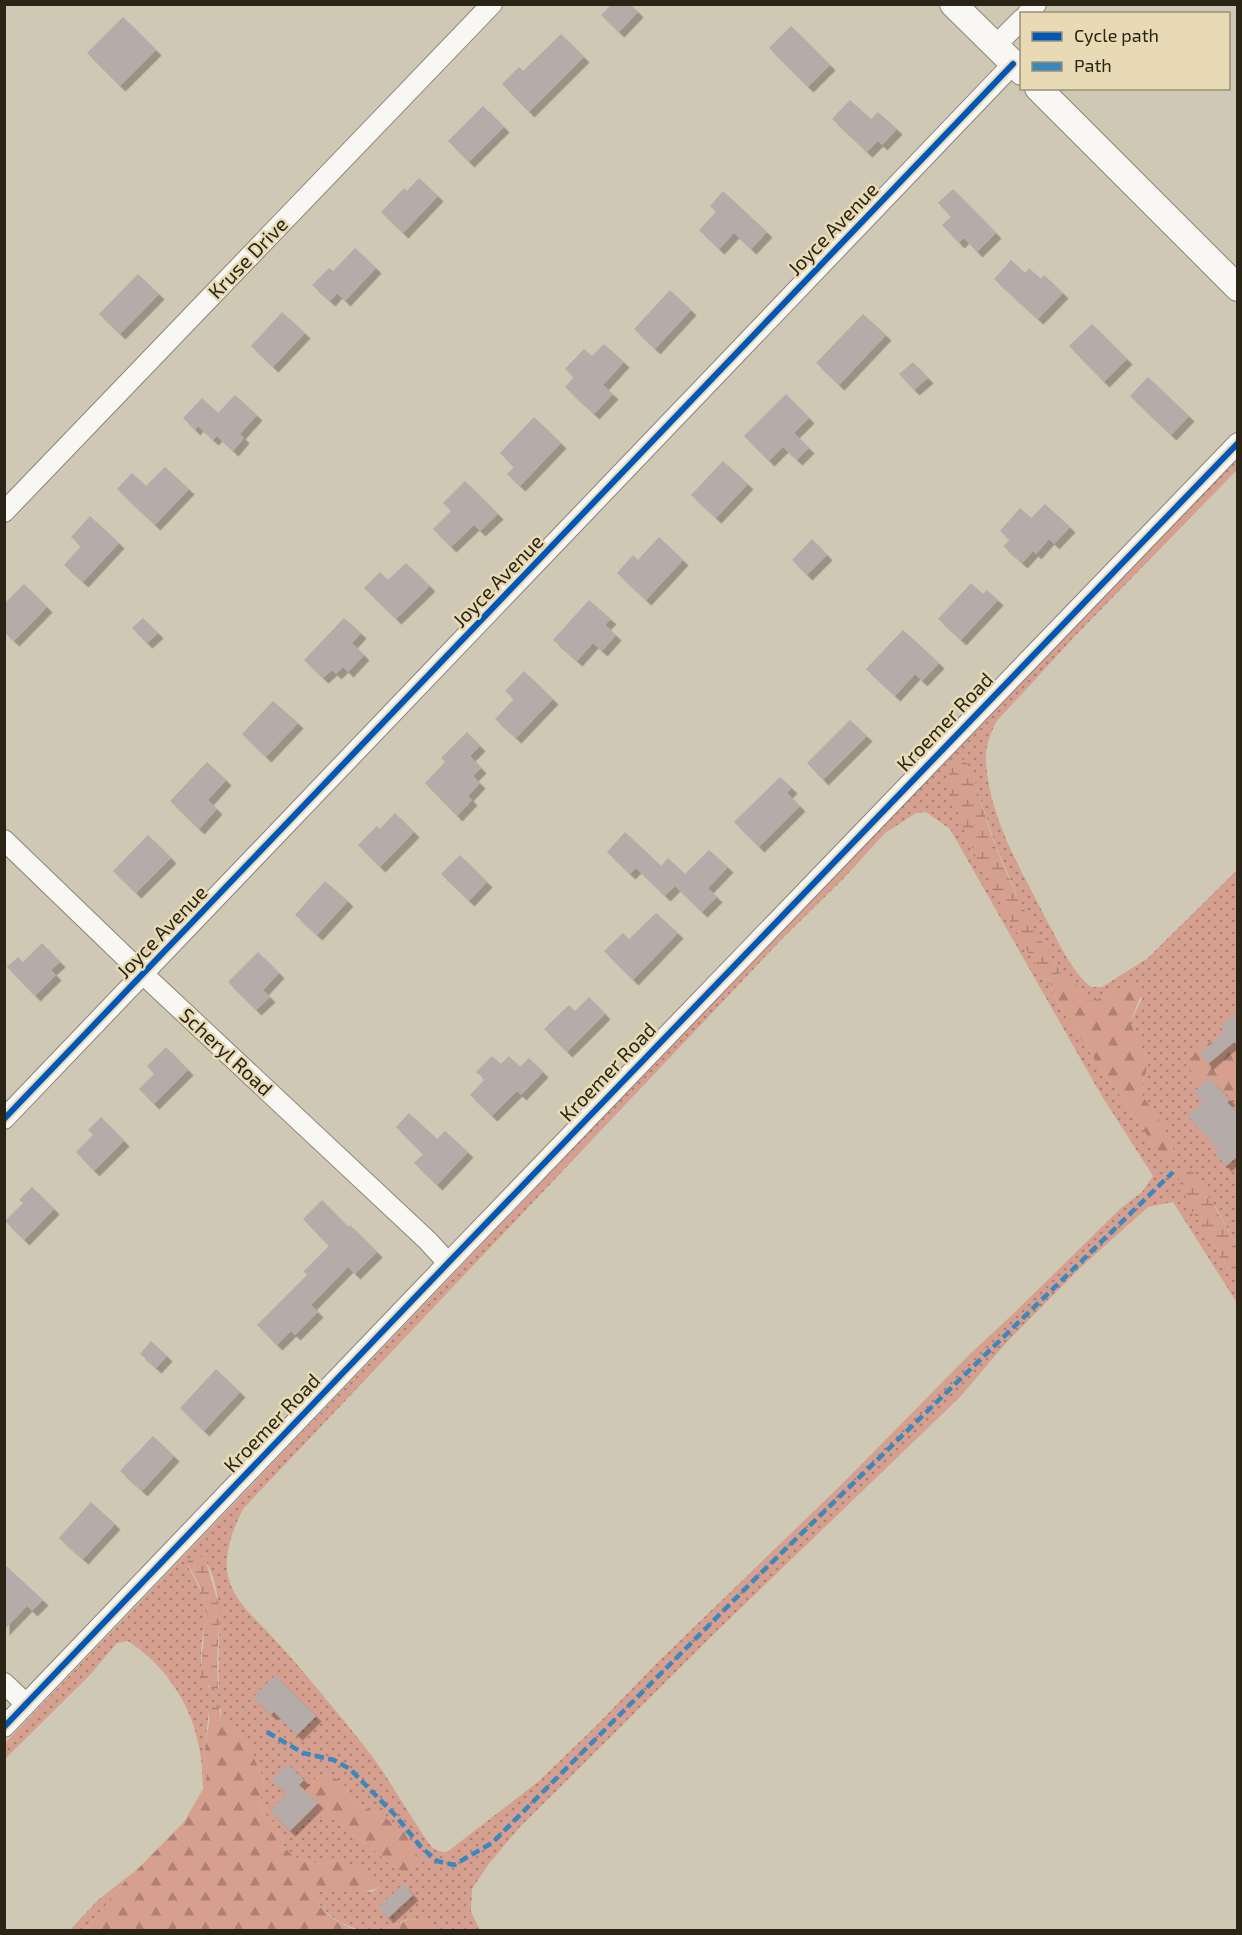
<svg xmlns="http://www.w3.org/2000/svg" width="1242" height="1935" viewBox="0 0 1242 1935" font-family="'Exo 2',sans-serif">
	<defs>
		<pattern id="grass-dots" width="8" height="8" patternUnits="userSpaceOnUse" patternTransform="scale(1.5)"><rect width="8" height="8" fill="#d5a08f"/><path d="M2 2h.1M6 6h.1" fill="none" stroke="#ad8274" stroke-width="1.8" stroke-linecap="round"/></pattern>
		<pattern id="forest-firs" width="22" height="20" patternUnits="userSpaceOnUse" patternTransform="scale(1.5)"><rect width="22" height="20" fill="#d69f8e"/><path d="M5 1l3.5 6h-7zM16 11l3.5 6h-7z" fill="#ae8173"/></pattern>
		<pattern id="wetland-marsh" width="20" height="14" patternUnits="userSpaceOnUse" patternTransform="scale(1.5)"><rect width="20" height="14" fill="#d5a08f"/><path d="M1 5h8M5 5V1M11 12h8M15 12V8" fill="none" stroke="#ad8274"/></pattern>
		<filter id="shadow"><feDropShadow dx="5.5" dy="5.5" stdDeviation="0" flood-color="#0004"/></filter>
	</defs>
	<rect width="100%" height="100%" fill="#cfc8b4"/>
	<!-- grass -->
	<path fill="url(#grass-dots)" fill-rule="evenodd" d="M 1237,457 L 1237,470 L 1075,636 L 996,722 C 990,735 985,747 986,762 C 989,817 1021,870 1046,919 C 1059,942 1070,970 1091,987 L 1102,987 L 1148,958 L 1237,870 L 1237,1044 L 1211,1042 L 1197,1049 L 1237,1094 L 1237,1246 L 1215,1206 L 1190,1208 L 1237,1281 L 1237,1303 L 1173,1202 L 1148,1207 L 1080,1268 L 1006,1343 L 960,1397 L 717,1631 L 519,1828 L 488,1865 L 472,1889 L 471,1912 L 480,1930 C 470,1930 442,1933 434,1930 C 425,1927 420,1918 409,1919 C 401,1920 392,1927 384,1930 C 358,1935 326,1920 315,1897 L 324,1888 L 337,1887 L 372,1892 L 382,1885 L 341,1859 L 319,1864 L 294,1857 L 285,1848 L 276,1825 L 267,1816 L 260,1805 L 264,1780 L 248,1745 L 221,1720 L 221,1710 L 217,1704 L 209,1710 L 205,1749 L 207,1776 L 203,1789 C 202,1773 202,1757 198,1742 C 189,1700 163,1664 128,1641 L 117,1643 L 89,1676 L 5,1759 L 5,1743 L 720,995 ZM 971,770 L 995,844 L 1021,904 L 1042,946 L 1063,973 L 1094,1001 L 1133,982 L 1142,999 L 1130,1022 L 1148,1062 L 1141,1093 L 1166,1131 L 1153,1144 L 1068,1020 L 995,891 ZM 926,812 L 950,829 L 1100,1093 L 1153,1176 L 1142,1192 L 1120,1209 L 1012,1315 L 971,1353 L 843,1483 L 658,1662 L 595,1727 L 539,1781 L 447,1852 C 441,1852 436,1851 431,1846 C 426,1840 422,1833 418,1827 C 400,1800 385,1772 365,1747 C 336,1711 307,1675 276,1641 C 259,1621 237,1606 229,1580 C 222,1558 233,1528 243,1509 L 781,940 L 844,878 L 885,833 L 916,813 ZM 203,1557 C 228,1593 216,1646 219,1688 L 209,1687 C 198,1676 201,1643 204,1628 C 206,1622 209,1616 207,1609 C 204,1594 195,1580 188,1566 ZM 347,1788 L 352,1801 L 384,1817 L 395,1869 L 364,1841 L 346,1831 L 331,1817 Z
		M 139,1868 L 120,1887 L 86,1930 L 70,1930 L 98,1900 Z"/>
	<!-- forest -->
	<path fill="url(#forest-firs)" d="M 1063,973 L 1094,1001 L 1133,982 L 1143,991 L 1130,1022 L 1148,1062 L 1141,1093 C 1154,1114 1174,1135 1175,1160 L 1166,1160 L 1153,1144 L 1068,1020 L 1054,995 L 1050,983 L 1052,976 Z
		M 1211,1042 L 1237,1044 L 1237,1095 C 1218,1098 1185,1084 1191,1060 C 1192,1056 1195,1051 1198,1048 C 1202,1046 1207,1044 1211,1042 Z
		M 221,1720 L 248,1745 L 264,1780 L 260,1806 L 267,1816 L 276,1825 L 285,1848 L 294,1857 L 318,1864 L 341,1859 L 374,1876 L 383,1885 C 364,1897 346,1887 325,1888 L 315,1897 C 323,1915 337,1921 354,1930 L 86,1930 L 120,1887 L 184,1822 L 203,1789 L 207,1776 L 205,1749 L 209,1723 Z
		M 320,1775 C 340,1778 345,1781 352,1801 L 384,1817 L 405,1832 L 419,1859 L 413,1873 L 395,1869 L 364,1841 L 346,1831 L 331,1817 L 316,1818 L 309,1802 L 311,1782 Z
		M 409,1919 L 422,1921 L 434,1930 L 383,1930 Z"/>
	<!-- wetland -->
	<path fill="url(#wetland-marsh)" d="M 956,759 L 965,760 L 971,770 C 980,795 986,821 995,845 C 1013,890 1034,934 1063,973 L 1052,976 L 1050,983 L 1054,995 C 1027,949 939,812 950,762 Z
		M 1185,1170 L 1191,1170 L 1198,1178 L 1237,1246 L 1237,1281 L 1190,1208 L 1178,1177 Z
		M 196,1556 L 203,1557 L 206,1562 L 220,1609 L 217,1663 L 218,1692 L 204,1682 L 201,1674 L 204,1630 L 208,1611 L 200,1587 L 187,1562 L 189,1559 Z
		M 214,1702 L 219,1706 L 221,1720 L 209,1723 L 209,1710 Z"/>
	<!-- building -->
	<path fill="#b5aba8" filter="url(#shadow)" d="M 612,4 L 630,4 L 638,12 L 619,32 L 601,15 Z
		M 123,17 L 156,50 L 120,86 L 87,53 Z
		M 791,26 L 830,65 L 808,87 L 769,48 Z
		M 561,34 L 584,57 L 529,112 L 502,84 L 519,67 L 523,71 Z
		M 850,100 L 871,119 L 878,112 L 897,129 L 882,145 L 878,141 L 867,152 L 832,119 Z
		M 483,106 L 504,127 L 469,162 L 448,141 Z
		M 419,178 L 438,196 L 403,233 L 381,212 L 404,188 L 407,191 Z
		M 953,189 L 996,233 L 977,252 L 964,238 L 959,243 L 942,225 L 951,217 L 938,203 Z
		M 723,191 L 767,232 L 751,249 L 734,233 L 719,249 L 699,230 L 716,212 L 710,206 Z
		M 355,248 L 376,268 L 345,301 L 337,293 L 330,301 L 312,285 L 329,268 L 333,271 Z
		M 1011,260 L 1025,273 L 1029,268 L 1041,279 L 1044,275 L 1063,293 L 1038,319 L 994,279 Z
		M 138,274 L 159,294 L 120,334 L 99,314 Z
		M 670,290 L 691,310 L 655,349 L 634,329 Z
		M 282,312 L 305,333 L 273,367 L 251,346 Z
		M 863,314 L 886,335 L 839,385 L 816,363 Z
		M 1092,324 L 1127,359 L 1104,382 L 1069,346 Z
		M 604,344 L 624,362 L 603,385 L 613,394 L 594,414 L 565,387 L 574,377 L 565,369 L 584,349 L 592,356 Z
		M 913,362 L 928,378 L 914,390 L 899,374 Z
		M 1148,377 L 1189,416 L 1171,435 L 1130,396 Z
		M 786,394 L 809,418 L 794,433 L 809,448 L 797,460 L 783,447 L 769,461 L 744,436 Z
		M 235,395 L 257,415 L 240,434 L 244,438 L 233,451 L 217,436 L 213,440 L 198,426 L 195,430 L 183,418 L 202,398 L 218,413 Z
		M 534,417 L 561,443 L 520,486 L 507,474 L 514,467 L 500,453 Z
		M 723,461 L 748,484 L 716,518 L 691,495 Z
		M 165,467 L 189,489 L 155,525 L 117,489 L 132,473 L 146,486 Z
		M 465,481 L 498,514 L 480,531 L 474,525 L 451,547 L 433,529 L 451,511 L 443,503 Z
		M 1045,504 L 1070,527 L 1054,544 L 1049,539 L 1036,554 L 1033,551 L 1022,563 L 1003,546 L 1010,540 L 1000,531 L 1020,508 L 1031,518 Z
		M 90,516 L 119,543 L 83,582 L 64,565 L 81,546 L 71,537 Z
		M 659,537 L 683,560 L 646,600 L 617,573 L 633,555 L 638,560 Z
		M 812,539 L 827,555 L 807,575 L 792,560 Z
		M 406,563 L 430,586 L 396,619 L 364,588 L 380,572 L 388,580 Z
		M 971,583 L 983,594 L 987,590 L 998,600 L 961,640 L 938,619 Z
		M 24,584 L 47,607 L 14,641 L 4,632 L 4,604 Z
		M 589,600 L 611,619 L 605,625 L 616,635 L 602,651 L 593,643 L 577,661 L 553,640 Z
		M 143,618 L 158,633 L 147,643 L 132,628 Z
		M 344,618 L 361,633 L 352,643 L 364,655 L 348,672 L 343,667 L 336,674 L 332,670 L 323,678 L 304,660 Z
		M 903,630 L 939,663 L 922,681 L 915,674 L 895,696 L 866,669 Z
		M 524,671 L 553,699 L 516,738 L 495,719 L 514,699 L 505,691 Z
		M 273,701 L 298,723 L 266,757 L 242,734 Z
		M 850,720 L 867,736 L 823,780 L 807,763 Z
		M 467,732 L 480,746 L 470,756 L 481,768 L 473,776 L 480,783 L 468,796 L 472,800 L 457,816 L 425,783 L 445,762 L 441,758 Z
		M 207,762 L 226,780 L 208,800 L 217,809 L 199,829 L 170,801 Z
		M 780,777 L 792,788 L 787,793 L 800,806 L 759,847 L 734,822 Z
		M 395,813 L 414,832 L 380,867 L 358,845 L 377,826 L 380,829 Z
		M 625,832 L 661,866 L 668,858 L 685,874 L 709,850 L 728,867 L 708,888 L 717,897 L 702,912 L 675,886 L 665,896 L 636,868 L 630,874 L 607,852 Z
		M 148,835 L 171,858 L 136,893 L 113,871 Z
		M 460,855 L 487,882 L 469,901 L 441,874 Z
		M 325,881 L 348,901 L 317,935 L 295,915 Z
		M 656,913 L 678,933 L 633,980 L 604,951 L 623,933 L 629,939 Z
		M 42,943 L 60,962 L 51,970 L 56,975 L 35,996 L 7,967 L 18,957 L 23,962 Z
		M 258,952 L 279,973 L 263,990 L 270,997 L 256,1010 L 228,982 Z
		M 589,997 L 605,1014 L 567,1052 L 544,1029 L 569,1005 L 575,1011 Z
		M 1238,1011 L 1238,1046 L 1234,1042 L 1208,1064 L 1200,1054 L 1224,1032 L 1220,1027 Z
		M 166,1047 L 188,1070 L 154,1104 L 139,1089 L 154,1074 L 147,1066 Z
		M 492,1056 L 501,1064 L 509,1056 L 520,1067 L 529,1058 L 543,1072 L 521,1095 L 517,1091 L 492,1116 L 470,1095 L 485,1079 L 476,1072 Z
		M 1209,1078 L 1230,1100 L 1227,1102 L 1238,1114 L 1238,1156 L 1226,1166 L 1215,1154 L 1219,1150 L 1188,1116 L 1203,1102 L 1194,1092 Z
		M 409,1113 L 437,1139 L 445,1131 L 468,1152 L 437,1185 L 414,1163 L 423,1154 L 396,1127 Z
		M 101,1117 L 124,1141 L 94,1171 L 76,1152 L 93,1135 L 88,1130 Z
		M 32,1187 L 54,1209 L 24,1240 L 5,1221 L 23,1203 L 19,1200 Z
		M 322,1200 L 348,1227 L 350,1225 L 377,1252 L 355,1274 L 348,1267 L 311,1305 L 318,1312 L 295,1335 L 291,1331 L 277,1345 L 257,1325 L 307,1275 L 304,1271 L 329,1246 L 303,1219 Z
		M 151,1341 L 167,1356 L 156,1368 L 140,1354 Z
		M 216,1369 L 240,1392 L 204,1431 L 180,1408 Z
		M 153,1436 L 174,1456 L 142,1491 L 120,1471 Z
		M 91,1502 L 115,1524 L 83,1559 L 59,1538 Z
		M 4,1564 L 43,1600 L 32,1611 L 27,1606 L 4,1630 Z
		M 275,1675 L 316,1716 L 297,1735 L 274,1712 L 271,1715 L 253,1697 Z
		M 288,1764 L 304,1780 L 299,1785 L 318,1803 L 290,1831 L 270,1811 L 287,1794 L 272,1780 Z
		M 403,1884 L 413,1895 L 388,1918 L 378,1907 Z"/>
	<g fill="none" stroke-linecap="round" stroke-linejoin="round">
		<defs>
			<path id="minor" d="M 1027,14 L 1036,4
				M 995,46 L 1022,19
				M 4,512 L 492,4
				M 4,840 L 144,975 L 428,1241 L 448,1263
				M 4,1119 L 1013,64
				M 4,1683 L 26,1704
				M 4,1727 L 448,1263 L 1238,443"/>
			<path id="major" d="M 953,4 L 1022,72
				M 1038,88 L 1238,288"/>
		</defs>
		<!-- minor casing -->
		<use href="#minor" stroke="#8a8576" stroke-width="22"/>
		<!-- major casing -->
		<use href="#major" stroke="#8a8576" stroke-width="28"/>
		<!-- minor -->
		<use href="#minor" stroke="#f8f7f4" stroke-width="20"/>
		<!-- major -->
		<use href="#major" stroke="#f8f7f4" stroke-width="26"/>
		<!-- quiet -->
		<path stroke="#3a88bd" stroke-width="4.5" stroke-dasharray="9 4.5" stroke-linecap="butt" d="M 267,1732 L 303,1753 L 334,1760 L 350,1769 L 395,1815 L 421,1847 L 437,1861 L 454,1865 L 492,1843 L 761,1573 L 1173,1172"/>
		<defs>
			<path id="cycleway" d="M 4,1119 L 1013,64
				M 4,1727 L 448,1263 L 1238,443"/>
		</defs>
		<!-- cycleway casing -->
		<use href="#cycleway" stroke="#e7dab5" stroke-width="10"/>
		<!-- cycleway -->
		<use href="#cycleway" stroke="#0057b8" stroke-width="6"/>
	</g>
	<g text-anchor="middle" stroke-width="5" stroke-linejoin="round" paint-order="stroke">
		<!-- street labels -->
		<g font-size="20" fill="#292416" stroke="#e7dab5">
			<text transform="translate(833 229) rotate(-46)" y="7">Joyce Avenue</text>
			<text transform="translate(248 258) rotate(-46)" y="7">Kruse Drive</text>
			<text transform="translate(498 581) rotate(-46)" y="7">Joyce Avenue</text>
			<text transform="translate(945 722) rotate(-46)" y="7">Kroemer Road</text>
			<text transform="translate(162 932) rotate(-46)" y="7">Joyce Avenue</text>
			<text transform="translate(226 1052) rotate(43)" y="7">Scheryl Road</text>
			<text transform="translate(608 1072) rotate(-46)" y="7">Kroemer Road</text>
			<text transform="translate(272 1423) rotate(-46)" y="7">Kroemer Road</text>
		</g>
	</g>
	<!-- border -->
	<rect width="1242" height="1935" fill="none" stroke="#292416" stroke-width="12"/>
	<!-- legend -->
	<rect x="1020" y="12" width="210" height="78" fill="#e7dab5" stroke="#9b9175" stroke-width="1.5"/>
	<rect x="1032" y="32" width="30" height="9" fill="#0057b8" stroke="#9b9175" stroke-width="1.5"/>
	<text x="1074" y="42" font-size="18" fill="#292416">Cycle path</text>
	<rect x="1032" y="62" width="30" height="9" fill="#3a88bd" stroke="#9b9175" stroke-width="1.5"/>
	<text x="1074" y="72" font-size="18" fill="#292416">Path</text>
</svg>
